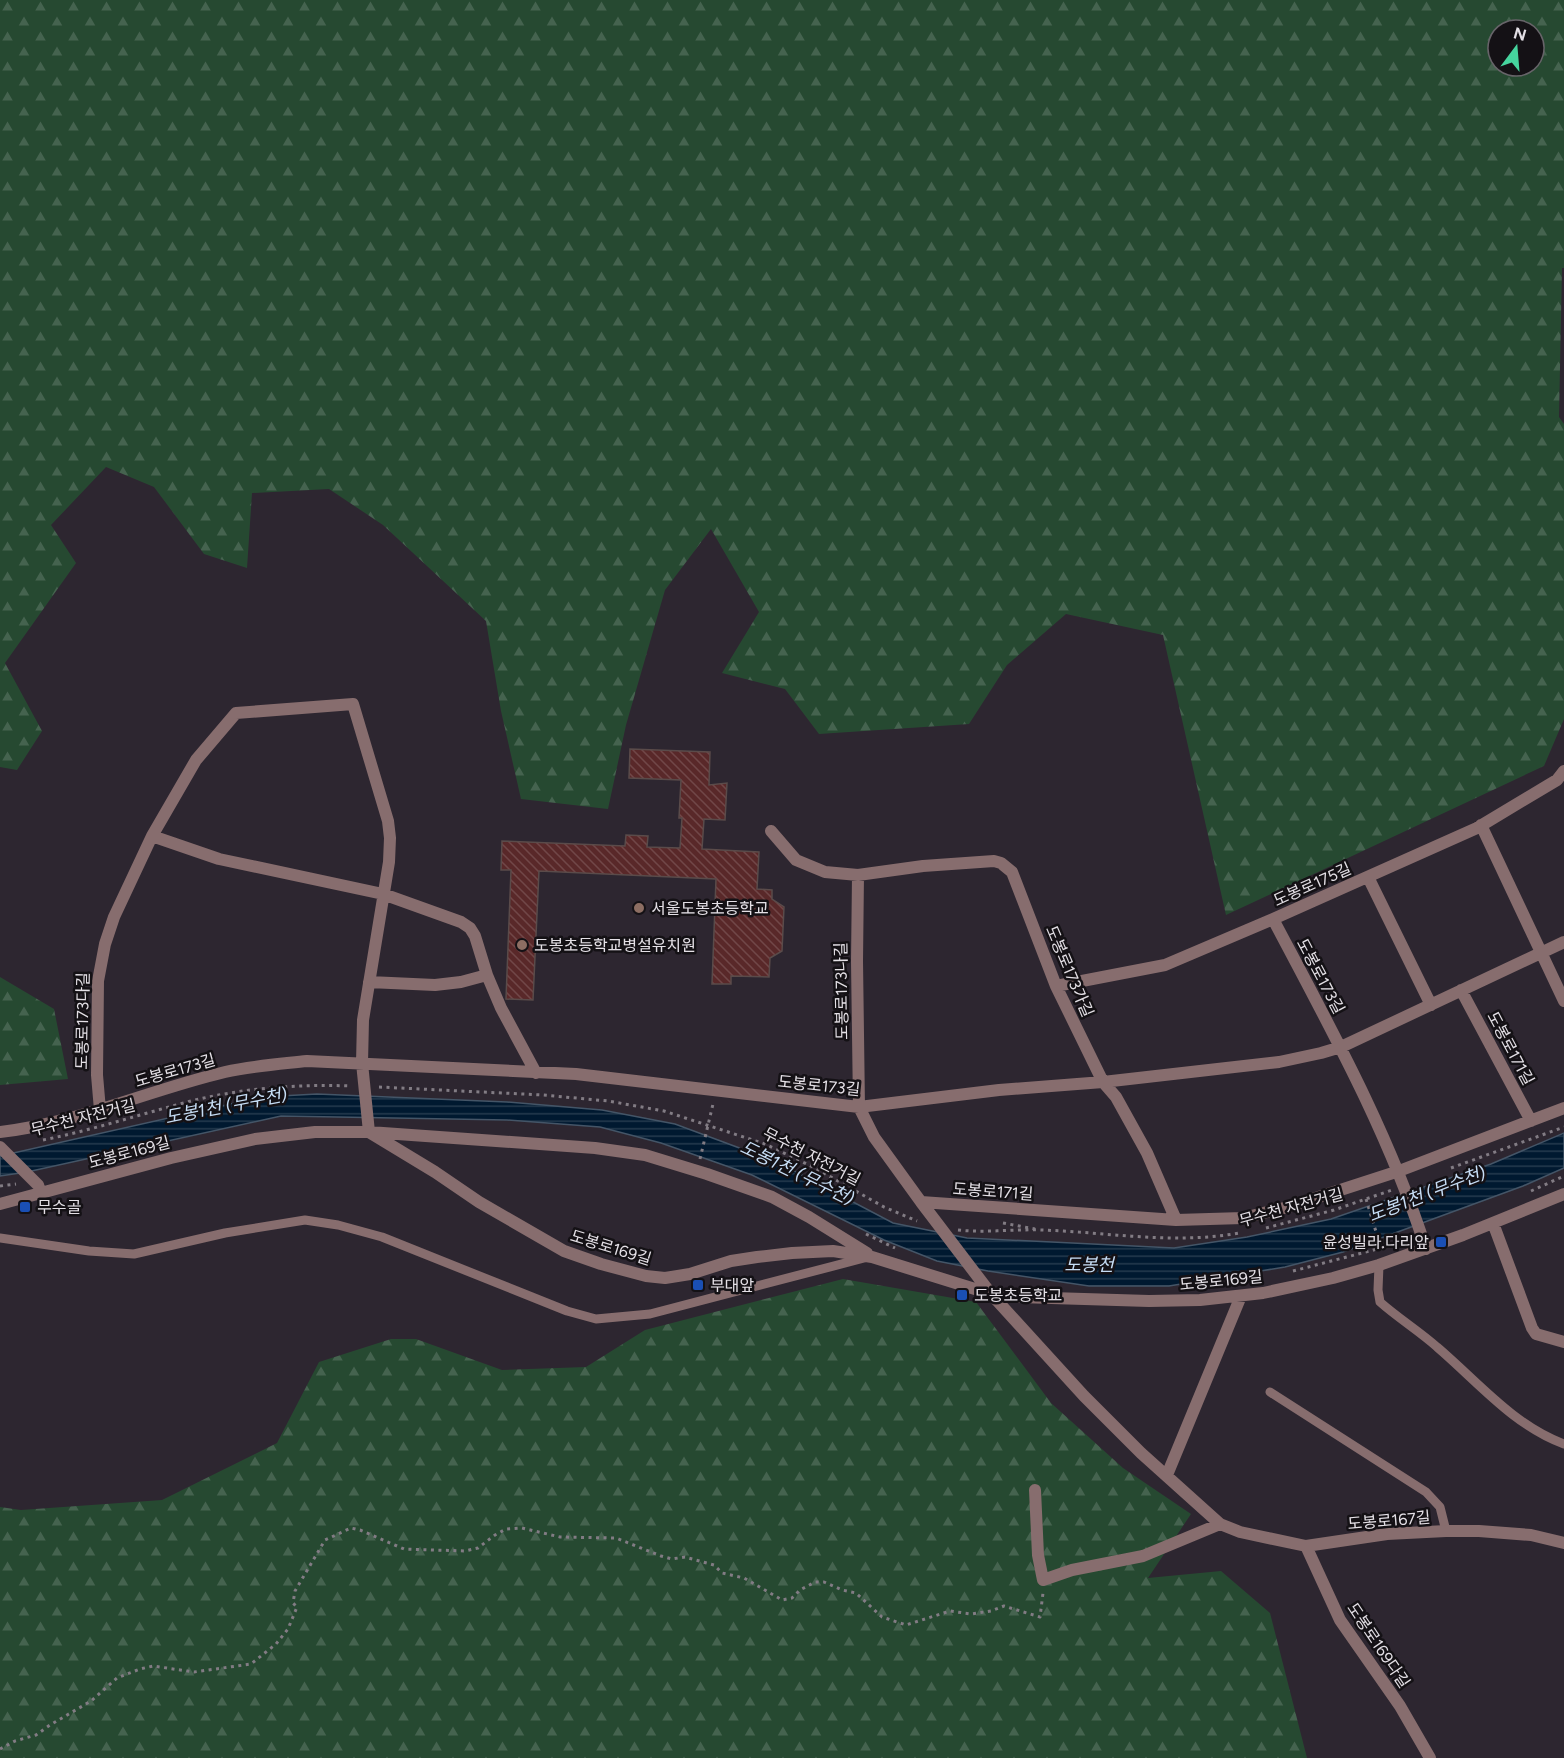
<svg xmlns="http://www.w3.org/2000/svg" width="1564" height="1758" viewBox="0 0 1564 1758" font-family="Figtree,'Noto Sans KR',sans-serif">
	<defs>
		<pattern id="forest-firs" width="22" height="20" patternUnits="userSpaceOnUse" patternTransform="scale(1.5)"><rect width="22" height="20" fill="#264931"/><path d="M5 1l3.5 6h-7zM16 11l3.5 6h-7z" fill="#45634f"/></pattern>
		<pattern id="water-rules" width="6" height="5" patternUnits="userSpaceOnUse" patternTransform="scale(1.5)"><rect width="6" height="5" fill="#001930"/><path d="M0 2.5h6" fill="none" stroke="#253a4e"/></pattern>
		<pattern id="building-back-hatch" width="6" height="6" patternUnits="userSpaceOnUse" patternTransform="scale(1.5)"><rect width="6" height="6" fill="#592829"/><path d="M-1 5l2 2M0 0l6 6M5-1l2 2" fill="none" stroke="#714748"/></pattern>
	</defs>
	<rect width="100%" height="100%" fill="#2d2630"/>
	<!-- forest -->
	<path fill="url(#forest-firs)" fill-rule="evenodd" d="M 0,0 L 1564,0 L 1564,268 L 1562,268 L 1559,417 L 1564,424 L 1564,719 L 1544,766 L 1226,915 L 1163,635 L 1066,614 L 1007,665 L 969,724 L 819,734 L 785,689 L 722,673 L 759,612 L 711,529 L 665,590 L 626,725 L 608,809 L 521,799 L 501,711 L 486,621 L 383,525 L 329,489 L 252,493 L 247,568 L 204,554 L 154,487 L 106,467 L 51,525 L 76,563 L 5,663 L 42,731 L 17,770 L 0,767 ZM 1498,30 L 1534,30 L 1534,66 L 1498,66 Z
		M 0,977 L 54,1009 L 68,1079 L 0,1085 Z
		M 843,1279 L 976,1302 L 1051,1403 L 1123,1468 L 1191,1514 L 1148,1578 L 1221,1571 L 1270,1613 L 1307,1758 L 0,1758 L 0,1507 L 21,1510 L 162,1500 L 277,1443 L 319,1362 L 391,1339 L 416,1339 L 502,1370 L 586,1367 L 645,1330 Z"/>
	<!-- water -->
	<path fill="url(#water-rules)" stroke="#445567" stroke-width="1.5" d="M 317,1094 L 507,1102 L 602,1110 L 675,1124 L 777,1162 L 893,1223 L 967,1238 L 1174,1248 L 1247,1237 L 1331,1219 L 1491,1164 L 1564,1133 L 1564,1168 L 1523,1186 L 1343,1252 L 1285,1267 L 1169,1286 L 1089,1286 L 988,1271 L 937,1261 L 884,1240 L 752,1175 L 661,1143 L 600,1127 L 507,1120 L 281,1116 L 27,1172 L 0,1176 L 0,1156 L 262,1097 Z"/>
	<!-- building -->
	<path fill="url(#building-back-hatch)" stroke="#5a4b4a" stroke-width="1.5" d="M 630,749 L 710,752 L 709,785 L 727,783 L 725,820 L 704,819 L 702,849 L 759,852 L 757,889 L 772,890 L 772,899 L 784,907 L 782,951 L 770,958 L 769,977 L 731,976 L 731,984 L 712,984 L 716,879 L 539,871 L 533,1000 L 506,999 L 511,870 L 501,870 L 502,841 L 625,846 L 626,835 L 648,836 L 647,847 L 680,848 L 682,818 L 679,818 L 681,780 L 629,778 Z"/>
	<g fill="none" stroke-linecap="round" stroke-linejoin="round">
		<!-- path -->
		<path stroke="#827c84" stroke-width="3" stroke-dasharray="3 4.5" stroke-linecap="butt" d="M 379,1087 L 543,1095 L 608,1101 L 664,1111 L 765,1144 L 813,1167 L 884,1207 L 917,1221
			M 43,1140 C 93,1130 141,1114 191,1101 C 244,1088 297,1084 351,1086
			M 700,1159 L 713,1104
			M 1451,1168 L 1564,1127
			M 0,1186 L 16,1184
			M 1531,1191 L 1564,1176
			M 1366,1199 L 1381,1248
			M 1003,1223 L 1035,1229
			M 1266,1228 L 1334,1210 L 1392,1190
			M 958,1230 C 986,1233 1013,1229 1041,1230 C 1107,1232 1173,1245 1239,1233
			M 866,1234 L 895,1248
			M 1293,1271 L 1385,1247
			M 0,1749 L 15,1741 L 36,1735 L 50,1725 L 91,1701 L 117,1678 L 140,1669 L 153,1666 L 194,1672 L 251,1664 L 276,1644 L 288,1629 L 297,1607 L 293,1603 L 295,1591 L 325,1540 L 351,1528 L 360,1530 L 404,1549 L 465,1551 L 478,1548 L 495,1535 L 506,1529 L 522,1528 L 560,1537 L 616,1538 L 661,1556 L 672,1559 L 685,1557 L 714,1565 L 722,1573 L 744,1578 L 782,1600 L 792,1598 L 800,1590 L 815,1582 L 824,1582 L 842,1590 L 856,1593 L 882,1617 L 906,1625 L 950,1611 L 971,1614 L 991,1611 L 1004,1606 L 1040,1617 L 1043,1593"/>
		<!-- service -->
		<path stroke="#876d6e" stroke-width="9" d="M 0,1238 L 89,1251 L 134,1254 L 225,1233 L 305,1220 L 338,1225 L 382,1237 L 567,1311 L 596,1319 L 650,1314 L 868,1257
			M 1379,1265 L 1378,1290 L 1380,1302 C 1398,1318 1419,1331 1437,1347 C 1477,1381 1514,1426 1564,1444
			M 1270,1392 L 1426,1492 L 1440,1507 L 1446,1531"/>
		<!-- minor -->
		<path stroke="#876d6e" stroke-width="12" d="M 1481,825 L 1564,1001
			M 771,831 L 796,860 L 825,872 L 858,875 L 923,866 L 994,861 L 1001,863 L 1012,872 L 1056,986 L 1103,1082 L 1116,1097 L 1147,1153 L 1176,1220
			M 152,836 L 219,859 L 383,894 L 461,922 L 470,928 L 475,936 L 487,975 L 501,1008 L 536,1073
			M 858,875 L 857,961 L 859,1107 L 874,1137 L 921,1202 L 1176,1220 L 1243,1218 L 1288,1207 L 1399,1171 L 1564,1108
			M 1368,877 L 1431,1005
			M 1273,919 C 1330,1027 1389,1133 1426,1249
			M 369,982 L 435,985 L 461,982 L 487,975
			M 1056,986 L 1165,965 L 1273,919 L 1477,828 L 1557,780 L 1564,771
			M 1461,990 L 1531,1121
			M 100,1110 L 97,1075 L 98,981 L 105,944 L 114,917 L 152,836 L 196,760 L 236,713 L 353,704 L 388,821 L 390,838 L 389,862 L 363,1020 L 362,1063 L 369,1132
			M 0,1132 C 78,1123 149,1090 225,1072 C 252,1066 280,1064 307,1061 L 576,1074 L 859,1107 L 999,1090 L 1103,1082 L 1279,1062 L 1321,1053 L 1341,1047 L 1564,942
			M 369,1132 L 435,1172 L 479,1202 L 564,1251 L 601,1264 L 646,1276 L 665,1278 L 690,1274 L 731,1261 L 757,1257 L 792,1253 L 833,1251 L 872,1257 L 991,1294 L 1019,1297 L 1149,1301 L 1200,1300 L 1263,1293 L 1333,1278 L 1379,1265 L 1463,1235 L 1564,1194
			M 0,1147 L 38,1185 L 41,1194
			M 921,1202 L 991,1294 L 1084,1396 L 1141,1453 L 1220,1524 L 1240,1532 L 1306,1546 L 1387,1534 L 1446,1531 L 1479,1531 L 1531,1535 L 1564,1543
			M 0,1204 L 171,1158 L 255,1139 L 315,1132 L 369,1132 L 595,1148 L 645,1155 L 707,1174 L 772,1197 L 809,1217 L 867,1253
			M 1493,1223 L 1532,1328 L 1536,1334 L 1564,1342
			M 1167,1475 L 1241,1296
			M 1035,1490 L 1038,1555 L 1043,1580 L 1072,1570 L 1143,1556 L 1220,1524
			M 1306,1546 L 1340,1620 L 1400,1706 L 1430,1758"/>
	</g>
	<!-- markers -->
	<g fill="#8d6e63" stroke="#141115" stroke-width="2">
		<circle cx="639" cy="908" r="6"/>
		<circle cx="522" cy="945" r="6"/>
	</g>
	<g fill="#1a4fb4" stroke="#141115" stroke-width="2">
		<rect x="19" y="1201" width="12" height="12" rx="3"/>
		<rect x="1435" y="1236" width="12" height="12" rx="3"/>
		<rect x="692" y="1279" width="12" height="12" rx="3"/>
		<rect x="956" y="1289" width="12" height="12" rx="3"/>
	</g>
	<g text-anchor="middle" stroke-width="5" stroke-linejoin="round" paint-order="stroke">
		<!-- street labels -->
		<g font-size="16" fill="#e4e0e6" stroke="#141115">
			<text transform="translate(1312 884) rotate(-24)" y="6">도봉로175길</text>
			<text transform="translate(1070 971) rotate(67)" y="6">도봉로173가길</text>
			<text transform="translate(1321 976) rotate(62)" y="6">도봉로173길</text>
			<text transform="translate(841 991) rotate(-91)" y="6">도봉로173나길</text>
			<text transform="translate(82 1021) rotate(-89)" y="6">도봉로173다길</text>
			<text transform="translate(1511 1048) rotate(62)" y="6">도봉로171길</text>
			<text transform="translate(175 1070) rotate(-16)" y="6">도봉로173길</text>
			<text transform="translate(819 1085) rotate(6)" y="6">도봉로173길</text>
			<text transform="translate(83 1117) rotate(-14)" y="6">무수천 자전거길</text>
			<text transform="translate(129 1152) rotate(-15)" y="6">도봉로169길</text>
			<text transform="translate(812 1156) rotate(27)" y="6">무수천 자전거길</text>
			<text transform="translate(993 1191) rotate(4)" y="6">도봉로171길</text>
			<text transform="translate(1291 1207) rotate(-15)" y="6">무수천 자전거길</text>
			<text transform="translate(611 1247) rotate(17)" y="6">도봉로169길</text>
			<text transform="translate(1221 1280) rotate(-6)" y="6">도봉로169길</text>
			<text transform="translate(1389 1520) rotate(-5)" y="6">도봉로167길</text>
			<text transform="translate(1379 1645) rotate(56)" y="6">도봉로169다길</text>
		</g>
		<!-- poi labels -->
		<g font-size="16" fill="#e4e0e6" stroke="#141115" text-anchor="start">
			<text x="651" y="914">서울도봉초등학교</text>
			<text x="534" y="951">도봉초등학교병설유치원</text>
			<text x="37" y="1213">무수골</text>
			<text x="1429" y="1248" text-anchor="end">윤성빌라.다리앞</text>
			<text x="710" y="1291">부대앞</text>
			<text x="974" y="1301">도봉초등학교</text>
		</g>
		<!-- water labels -->
		<g font-size="18" font-style="italic" fill="#c6ddf5" stroke="#141115">
			<text transform="translate(226 1106) rotate(-11)" y="6">도봉1천 (무수천)</text>
			<text transform="translate(797 1173) rotate(26)" y="6">도봉1천 (무수천)</text>
			<text transform="translate(1427 1194) rotate(-21)" y="6">도봉1천 (무수천)</text>
			<text x="1089" y="1271">도봉천</text>
		</g>
	</g>
	<!-- north arrow -->
	<g transform="translate(1516 48) rotate(16)"><circle r="28" fill="#141115" stroke="#676469" stroke-width="1.5"/>
	<path d="M0-4.5L10 22L0 15L-10 22Z" fill="#46d49e"/>
	<text y="-9" font-size="16" font-weight="bold" text-anchor="middle" fill="#e4e0e6">N</text>
	</g>
</svg>
